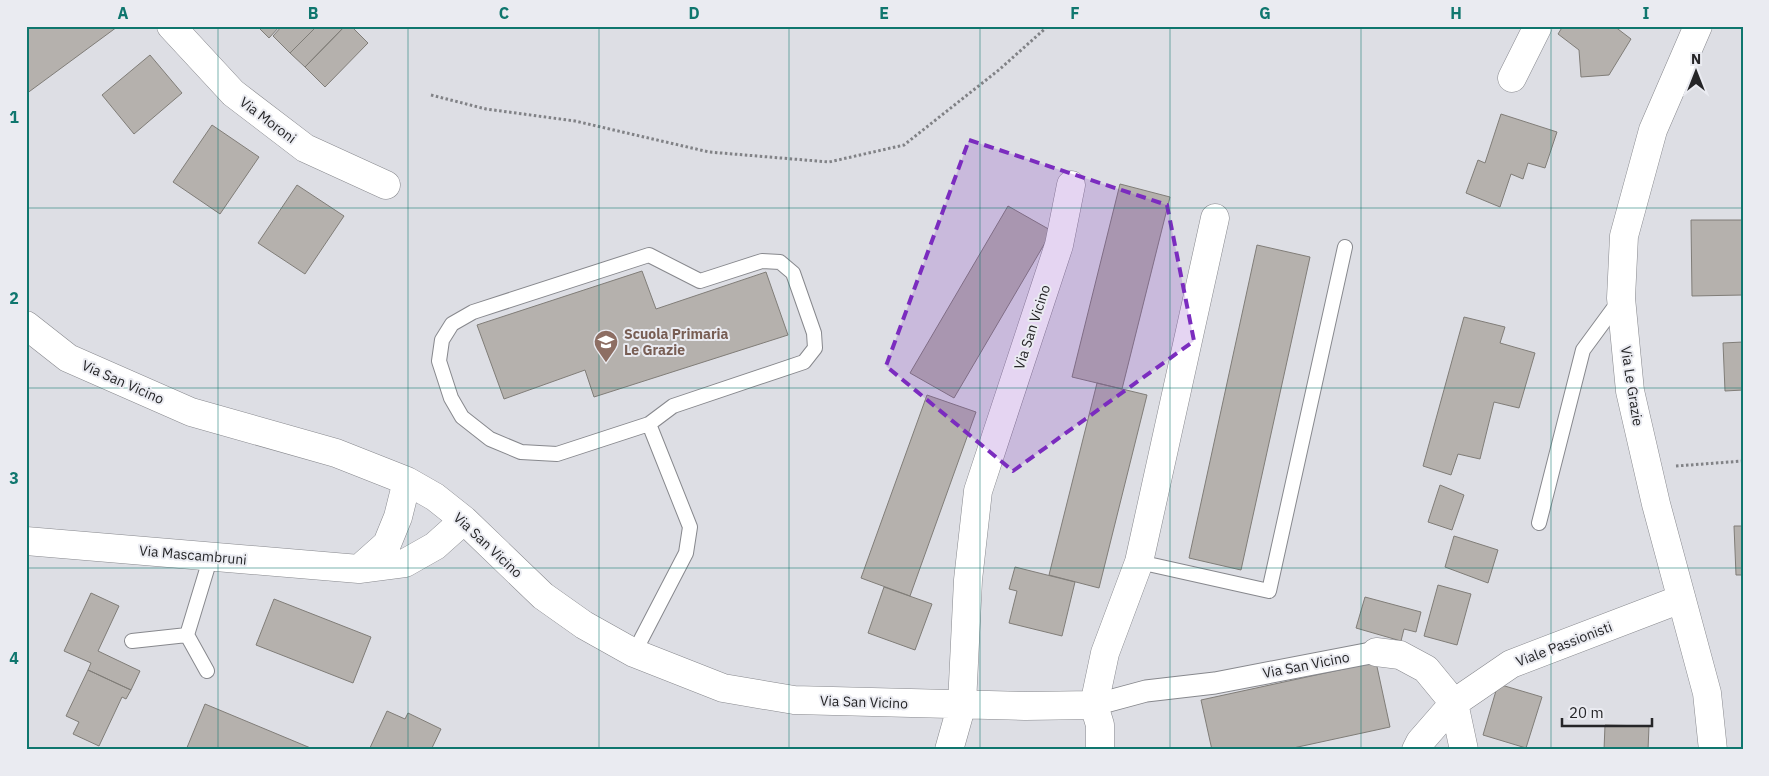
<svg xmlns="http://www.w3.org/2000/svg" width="1769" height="776" viewBox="0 0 1769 776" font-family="'IBM Plex Sans',sans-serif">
	<rect width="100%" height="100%" fill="#dddee4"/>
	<!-- building -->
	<path fill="#b5b1ad" stroke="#807d78" d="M 26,26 L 116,26 L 117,27 L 26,94 Z
		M 257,26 L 280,26 L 269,38 Z
		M 282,26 L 317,26 L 290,53 L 273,36 Z
		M 317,26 L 345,26 L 305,67 L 290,53 Z
		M 345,26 L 351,26 L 368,43 L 325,87 L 305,67 Z
		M 1563,26 L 1614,26 L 1631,39 L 1609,75 L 1581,77 L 1579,50 L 1558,34 Z
		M 150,55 L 182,93 L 134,134 L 102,95 Z
		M 1501,114 L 1557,132 L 1545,168 L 1528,163 L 1523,179 L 1511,174 L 1500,207 L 1466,193 L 1478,160 L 1485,163 Z
		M 212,125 L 259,157 L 220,214 L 173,182 Z
		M 1120,184 L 1170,197 L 1122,389 L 1072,377 Z
		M 297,185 L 344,216 L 305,274 L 258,243 Z
		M 1008,206 L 1052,231 L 954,398 L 910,373 Z
		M 1691,220 L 1743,220 L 1743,295 L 1692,296 Z
		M 1257,245 L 1310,257 L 1241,570 L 1189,558 Z
		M 642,271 L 656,309 L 766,272 L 788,335 L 594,397 L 585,370 L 504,399 L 477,325 Z
		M 1464,317 L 1505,327 L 1500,343 L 1535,353 L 1519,408 L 1494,402 L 1480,459 L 1458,454 L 1451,475 L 1423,466 Z
		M 1743,342 L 1743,390 L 1725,391 L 1723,343 Z
		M 1097,383 L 1147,395 L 1099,588 L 1049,575 Z
		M 927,395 L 976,412 L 910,596 L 861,578 Z
		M 1440,485 L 1464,495 L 1452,530 L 1428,522 Z
		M 1734,526 L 1743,526 L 1743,575 L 1736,575 Z
		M 1454,536 L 1498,550 L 1488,583 L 1445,567 Z
		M 1015,567 L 1075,582 L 1062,636 L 1009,623 L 1017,591 L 1009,589 Z
		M 1438,585 L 1471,594 L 1457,645 L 1424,636 Z
		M 884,587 L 932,604 L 915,650 L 868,633 Z
		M 91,593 L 119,606 L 98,651 L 140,671 L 131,690 L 88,670 L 91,663 L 64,651 Z
		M 1365,597 L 1421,612 L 1416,632 L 1404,629 L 1401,641 L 1356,628 Z
		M 274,599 L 371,637 L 353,683 L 256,645 Z
		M 1376,662 L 1390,727 L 1284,750 L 1212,750 L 1201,700 Z
		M 88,670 L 131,690 L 126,699 L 122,697 L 99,746 L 73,734 L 79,722 L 66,716 Z
		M 1498,684 L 1542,697 L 1526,748 L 1483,735 Z
		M 205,704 L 313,749 L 186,750 Z
		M 387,711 L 405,719 L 408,713 L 441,729 L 431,750 L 369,750 Z
		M 1605,725 L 1649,726 L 1648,750 L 1604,750 Z"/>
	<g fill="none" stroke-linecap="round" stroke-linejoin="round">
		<defs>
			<path id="service" d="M 649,255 L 700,281 L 762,261 L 780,262 L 793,273 L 814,333 L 815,348 L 804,362 L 673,406 L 649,424 L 557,454 L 521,452 L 490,439 L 462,417 L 451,398 L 439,361 L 442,340 L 452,324 L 473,312 Z
				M 1539,523 L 1583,350 L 1619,301
				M 1139,562 L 1269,591 L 1345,247
				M 132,641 L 187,635
				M 634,653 L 686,553 L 690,527 L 649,424
				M 207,671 L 187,635 L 211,556"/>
			<path id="pedestrian" d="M 1094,705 L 1146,691 L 1215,683 L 1376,652"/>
			<path id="minor" d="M 171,26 L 233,93 L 305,148 L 386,185
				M 1512,78 L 1538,26
				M 26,325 L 68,358 L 191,412 L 336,453 L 407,481 L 435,497 L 464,520 L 543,596 L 584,625 L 634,653 L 723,688 L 794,700 L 1025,706 L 1094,705
				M 26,541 L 359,569 L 405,563 L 435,546 L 464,520
				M 359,569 L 387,544 L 398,517 L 407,481
				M 1376,652 L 1400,655 L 1426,669 L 1454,703 L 1464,750
				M 1094,705 L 1105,653 L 1139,562 L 1215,218
				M 1094,705 L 1100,725 L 1100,750
				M 949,750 L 962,704 L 968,580 L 978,491 L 1059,245 L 1071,185
				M 1416,750 L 1420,742 L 1454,703 L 1511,664 L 1681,599"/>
			<path id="secondary" d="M 1698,26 L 1653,130 L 1624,236 L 1621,298 L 1630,391 L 1656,504 L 1707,693 L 1713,750"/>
		</defs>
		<!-- service casing -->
		<use href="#service" stroke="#87888d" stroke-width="16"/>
		<!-- pedestrian casing -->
		<use href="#pedestrian" stroke="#87888d" stroke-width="23"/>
		<!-- minor casing -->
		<use href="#minor" stroke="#87888d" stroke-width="29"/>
		<!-- secondary casing -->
		<use href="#secondary" stroke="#87888d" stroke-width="29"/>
		<!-- path -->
		<path stroke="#818286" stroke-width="3" stroke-dasharray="2.5 2.5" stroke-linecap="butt" d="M 431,95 L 486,109 L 575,121 L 709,152 L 829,162 L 904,145 L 1000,69 L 1048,26
			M 1676,466 L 1743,461"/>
		<!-- service -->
		<use href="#service" stroke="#fff" stroke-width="14"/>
		<!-- pedestrian -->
		<use href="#pedestrian" stroke="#fff" stroke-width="21"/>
		<!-- minor -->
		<use href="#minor" stroke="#fff" stroke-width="28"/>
		<!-- secondary -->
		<use href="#secondary" stroke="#fff" stroke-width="28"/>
	</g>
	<!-- marked area -->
	<path fill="#7b2cbf" fill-opacity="0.2" stroke="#7b2cbf" stroke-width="4" stroke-dasharray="10 6" stroke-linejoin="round" d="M 969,140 L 1167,205 L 1194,341 L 1013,471 L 886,366 Z"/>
	<!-- grid -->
	<path fill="none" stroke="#0f766e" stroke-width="1" stroke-opacity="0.55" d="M 218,26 L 218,750M 408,26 L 408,750M 599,26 L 599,750M 789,26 L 789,750M 980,26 L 980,750M 1170,26 L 1170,750M 1361,26 L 1361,750M 1551,26 L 1551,750M 26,208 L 1743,208M 26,388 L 1743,388M 26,568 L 1743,568"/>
	<!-- icons -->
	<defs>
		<symbol id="school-pin" viewBox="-11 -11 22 30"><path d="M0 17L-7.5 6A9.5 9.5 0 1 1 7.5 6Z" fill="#8d6e63" stroke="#eaebf1"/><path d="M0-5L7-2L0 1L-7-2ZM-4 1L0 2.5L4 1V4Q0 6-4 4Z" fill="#fff"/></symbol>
	</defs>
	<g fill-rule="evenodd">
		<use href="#school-pin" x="592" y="328" width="28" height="38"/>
	</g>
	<g text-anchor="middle" stroke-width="4" stroke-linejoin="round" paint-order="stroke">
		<!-- street labels -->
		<g font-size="14" fill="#252527" stroke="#eaebf1">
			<text transform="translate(268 120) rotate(37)" y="5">Via Moroni</text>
			<text transform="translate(1032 327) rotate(-72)" y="5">Via San Vicino</text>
			<text transform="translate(123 382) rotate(24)" y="5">Via San Vicino</text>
			<text transform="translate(1632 386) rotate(81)" y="5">Via Le Grazie</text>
			<text transform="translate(488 545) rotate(43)" y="5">Via San Vicino</text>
			<text transform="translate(193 555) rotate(5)" y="5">Via Mascambruni</text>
			<text transform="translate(1564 644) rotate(-21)" y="5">Viale Passionisti</text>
			<text transform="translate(1306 665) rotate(-11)" y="5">Via San Vicino</text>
			<text transform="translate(864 702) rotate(2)" y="5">Via San Vicino</text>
		</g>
		<!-- education labels -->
		<g font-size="14" font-weight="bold" fill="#785e54" stroke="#eaebf1" text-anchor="start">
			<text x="624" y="339">Scuola Primaria<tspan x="624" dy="16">Le Grazie</tspan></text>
		</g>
	</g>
	<!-- border -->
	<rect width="1769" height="776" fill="none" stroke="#eaebf1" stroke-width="55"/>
	<!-- north arrow -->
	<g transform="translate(1696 72)" stroke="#eaebf1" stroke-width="4" paint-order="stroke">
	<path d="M0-4L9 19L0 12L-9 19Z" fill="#252527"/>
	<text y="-8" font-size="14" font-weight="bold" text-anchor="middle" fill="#252527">N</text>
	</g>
	<!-- scale -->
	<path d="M1562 718v8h90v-8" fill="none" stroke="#252527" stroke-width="2.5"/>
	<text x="1569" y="718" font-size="15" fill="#252527" stroke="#eaebf1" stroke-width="4" paint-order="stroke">20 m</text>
	<rect x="28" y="28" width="1714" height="720" fill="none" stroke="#0f766e" stroke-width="2"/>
	<g font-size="16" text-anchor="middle" font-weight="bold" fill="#0f766e">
		<text x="123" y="19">A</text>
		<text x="313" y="19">B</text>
		<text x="504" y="19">C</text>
		<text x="694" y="19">D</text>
		<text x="884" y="19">E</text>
		<text x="1075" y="19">F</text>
		<text x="1265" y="19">G</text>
		<text x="1456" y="19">H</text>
		<text x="1646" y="19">I</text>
		<text x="14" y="123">1</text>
		<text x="14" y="304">2</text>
		<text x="14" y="484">3</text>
		<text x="14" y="664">4</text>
	</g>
</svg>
